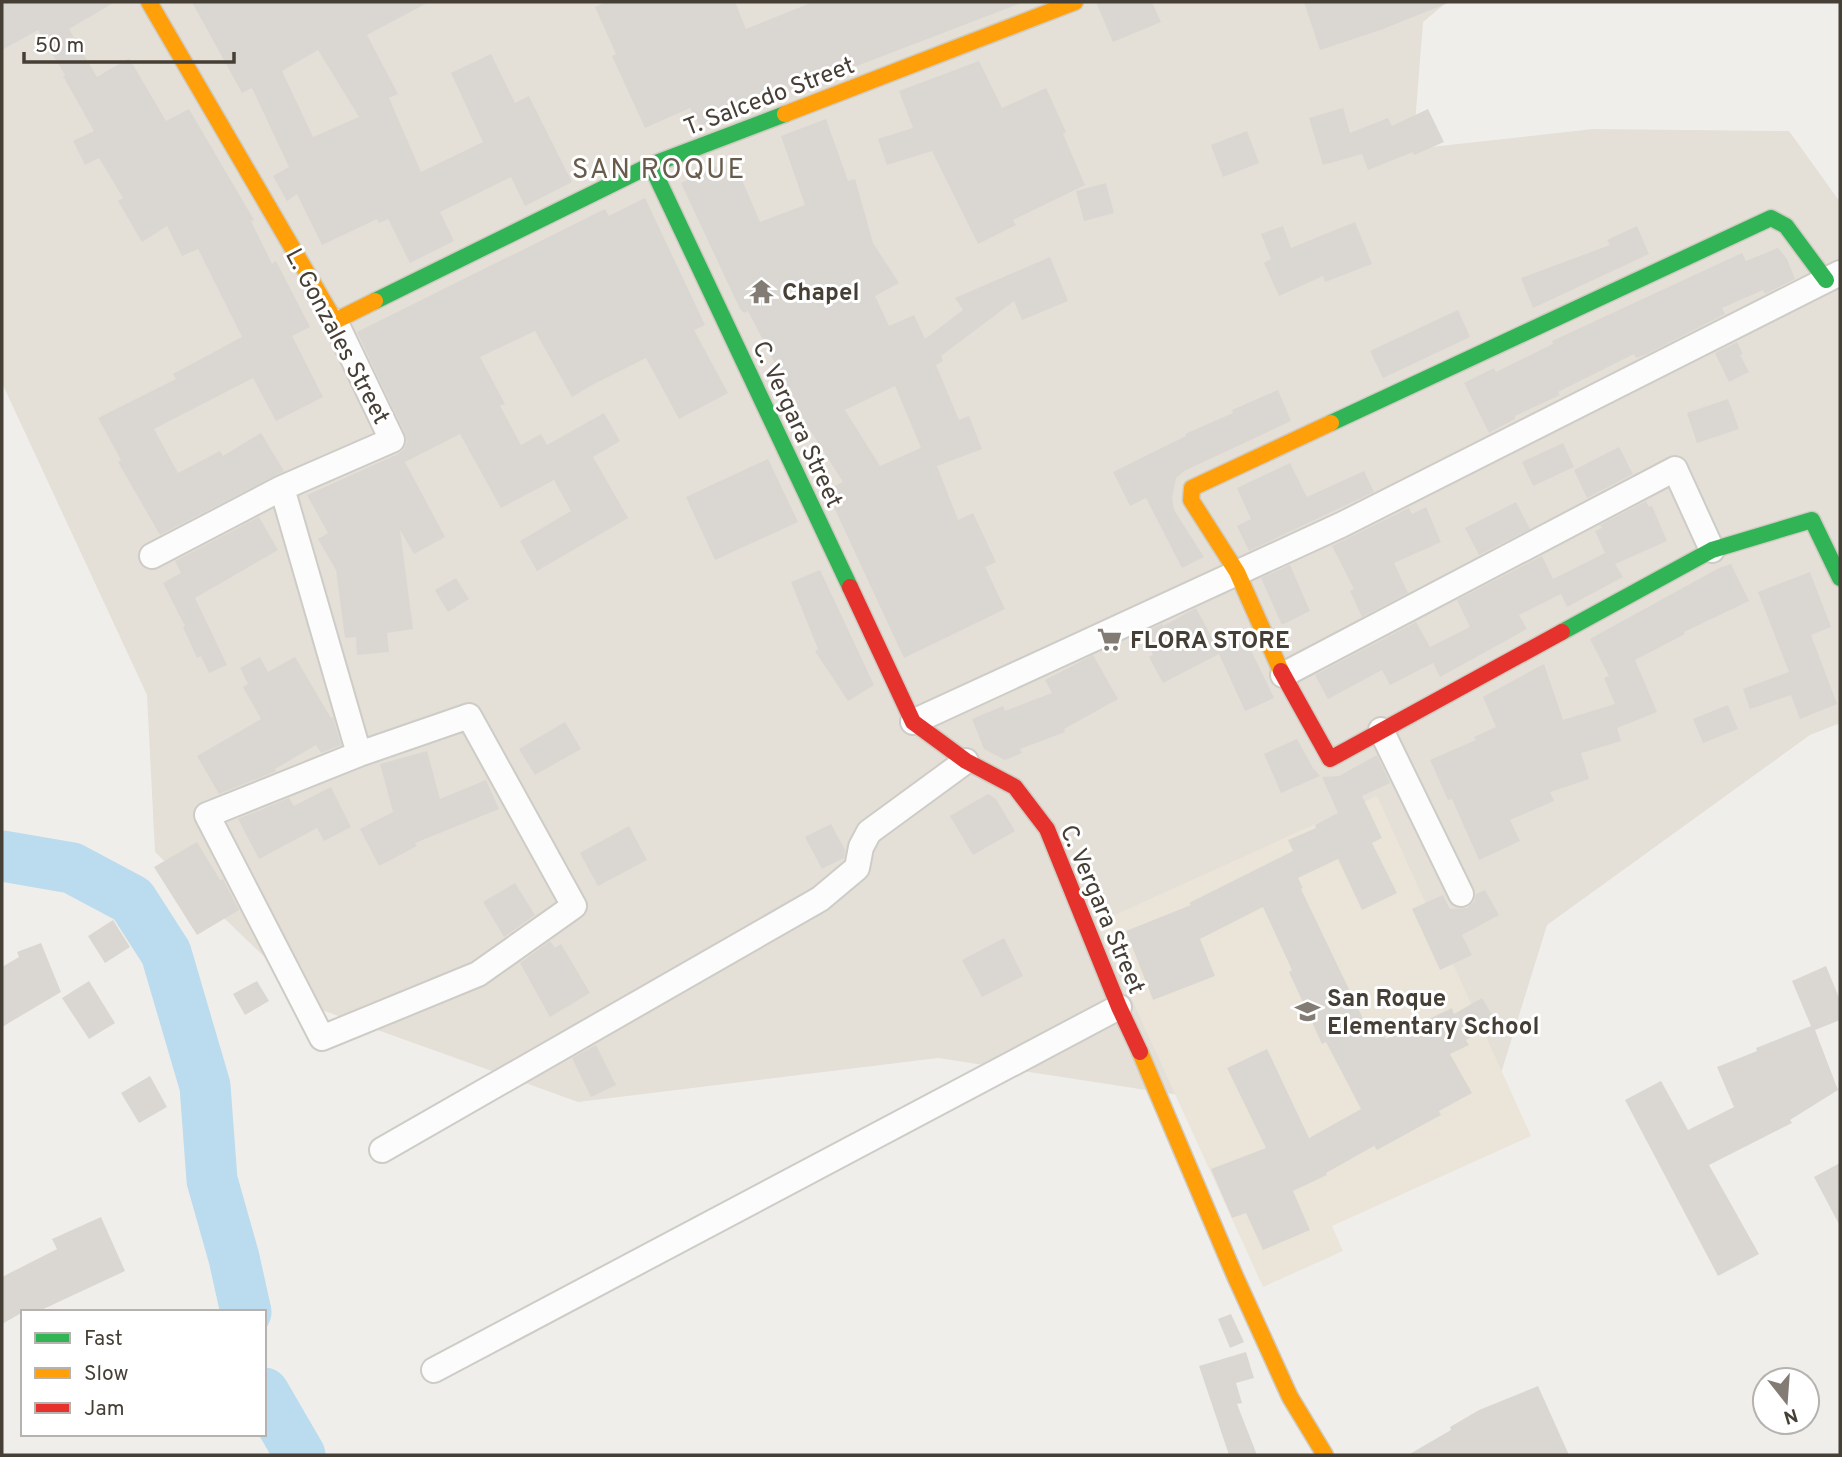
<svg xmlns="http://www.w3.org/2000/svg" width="1842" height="1457" viewBox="0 0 1842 1457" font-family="Overpass,sans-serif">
	<rect width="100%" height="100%" fill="#f0eeea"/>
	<!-- residential -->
	<path fill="#e4dfd7" d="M 2,2 L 1447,2 L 1423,22 L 1413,149 L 1593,129 L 1789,131 L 1840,202 L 1840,723 L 1810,735 L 1547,925 L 1480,1141 L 938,1058 L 578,1102 L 319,1009 L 155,852 L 147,695 L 2,383 Z"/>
	<!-- education -->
	<path fill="#ebe5d9" d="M 1377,796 L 1531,1136 L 1332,1226 L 1343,1251 L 1263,1287 L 1097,923 Z"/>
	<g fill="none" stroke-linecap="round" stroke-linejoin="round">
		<!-- river -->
		<path stroke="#badcee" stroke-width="51" d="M 2,856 L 72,868 L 132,900 L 166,953 L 205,1086 L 212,1180 L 234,1258 L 246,1312
			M 264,1393 L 300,1455"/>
	</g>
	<!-- building -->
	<path fill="#dad7d2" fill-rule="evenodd" d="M 2,2 L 115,2 L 69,29 L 97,77 L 129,58 L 166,121 L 189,109 L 254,220 L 251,221 L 272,264 L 276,261 L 310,327 L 292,336 L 323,397 L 276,421 L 253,378 L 154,429 L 178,473 L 220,451 L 223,456 L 261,433 L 284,471 L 160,535 L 118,462 L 121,460 L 98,418 L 176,379 L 173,374 L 242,337 L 198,249 L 182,256 L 167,226 L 142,242 L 118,201 L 123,198 L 99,158 L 85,165 L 73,141 L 94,131 L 63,76 L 65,75 L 38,30 L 2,50 Z
		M 192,2 L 429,2 L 367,35 L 398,94 L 389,98 L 421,172 L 483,142 L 451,73 L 491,54 L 515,103 L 529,96 L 572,182 L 525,206 L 511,177 L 440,212 L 454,241 L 410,263 L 388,219 L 379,223 L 377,219 L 322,245 L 297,194 L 287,201 L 273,176 L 289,167 L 252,88 L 242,93 ZM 318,50 L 359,117 L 313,137 L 282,71 Z
		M 607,2 L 735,2 L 746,29 L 813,2 L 1024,2 L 700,126 L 690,108 L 645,128 L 612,56 L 616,54 L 595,7 Z
		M 1096,2 L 1152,2 L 1161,22 L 1113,42 Z
		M 1304,2 L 1448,2 L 1448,3 L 1383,29 L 1320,50 Z
		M 979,61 L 1002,108 L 1046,88 L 1066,132 L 1063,134 L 1085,185 L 1013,220 L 1016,225 L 978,244 L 932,151 L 887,165 L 878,139 L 913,128 L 899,91 Z
		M 1343,108 L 1350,133 L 1388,118 L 1392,126 L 1428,109 L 1444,142 L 1414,155 L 1413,152 L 1368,170 L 1362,154 L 1323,165 L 1309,118 Z
		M 826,119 L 848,181 L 855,179 L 873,243 L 899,283 L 875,296 L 889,326 L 914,315 L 925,339 L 963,310 L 955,298 L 1050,257 L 1068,301 L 1022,320 L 1014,301 L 941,356 L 943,361 L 936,365 L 959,420 L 969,416 L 982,449 L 937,466 L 958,520 L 973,513 L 996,562 L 985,567 L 1005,609 L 904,658 L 826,490 L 843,482 L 808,427 L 748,311 L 744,313 L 740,309 L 681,183 L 733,159 L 760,222 L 805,205 L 781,136 ZM 895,386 L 921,448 L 880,466 L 845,410 Z
		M 1247,131 L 1259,163 L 1223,177 L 1211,145 Z
		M 1106,183 L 1114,213 L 1084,221 L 1076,191 Z
		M 645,198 L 705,325 L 694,330 L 728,393 L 679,419 L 646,358 L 592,385 L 572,397 L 535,331 L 480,357 L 505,404 L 500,406 L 521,445 L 541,434 L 547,445 L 604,413 L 620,441 L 593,457 L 628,518 L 537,571 L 520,541 L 571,511 L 554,480 L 501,508 L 460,434 L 405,462 L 445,537 L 414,554 L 400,530 L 413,629 L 387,633 L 389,652 L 357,655 L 356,637 L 345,638 L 336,570 L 318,539 L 328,533 L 307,495 L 398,454 L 404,449 L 407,442 L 405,434 L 357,332 L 605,209 L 609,216 Z
		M 1355,222 L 1372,264 L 1325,282 L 1323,276 L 1279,296 L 1264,263 L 1271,259 L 1261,234 L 1283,226 L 1291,248 Z
		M 1637,226 L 1649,254 L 1533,308 L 1521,278 L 1610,245 L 1607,240 Z
		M 1778,248 L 1787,259 L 1795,279 L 1765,294 L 1763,290 L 1722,308 L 1725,314 L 1649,353 L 1636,358 L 1634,354 L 1558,392 L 1560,395 L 1515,416 L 1515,419 L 1489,433 L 1464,383 L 1494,368 L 1496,372 L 1553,344 L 1552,341 L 1742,253 L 1746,261 Z
		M 1458,310 L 1470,337 L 1383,378 L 1370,351 Z
		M 1737,342 L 1743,354 L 1740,355 L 1749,372 L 1729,382 L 1715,353 Z
		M 1278,390 L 1291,421 L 1184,471 L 1176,478 L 1172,498 L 1174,510 L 1204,557 L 1182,568 L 1146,498 L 1130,506 L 1113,472 L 1186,436 L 1185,434 L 1233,413 L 1232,410 Z
		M 1728,399 L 1739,429 L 1697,443 L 1687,413 Z
		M 1563,443 L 1574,467 L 1533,486 L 1522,462 Z
		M 1619,447 L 1633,474 L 1587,498 L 1574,470 Z
		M 768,459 L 798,522 L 715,560 L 686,497 Z
		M 1290,463 L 1307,497 L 1364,471 L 1374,492 L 1249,551 L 1237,526 L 1251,519 L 1237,488 Z
		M 1646,501 L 1649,507 L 1652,506 L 1667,541 L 1615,564 L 1623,577 L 1567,607 L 1561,594 L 1519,615 L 1527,629 L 1440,677 L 1433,663 L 1390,685 L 1382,670 L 1328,699 L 1315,675 L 1416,622 L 1430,647 L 1470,627 L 1457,600 L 1542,556 L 1553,579 L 1605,553 L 1595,531 L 1602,528 L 1600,525 Z
		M 1516,502 L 1530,529 L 1479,555 L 1465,528 Z
		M 1426,507 L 1441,542 L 1394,563 L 1408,593 L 1362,617 L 1350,591 L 1354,589 L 1332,546 L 1409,508 L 1412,514 Z
		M 259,517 L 278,550 L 195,598 L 227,665 L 209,673 L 201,656 L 197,658 L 183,627 L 185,626 L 163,583 L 181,573 L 175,561 Z
		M 1731,564 L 1749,601 L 1684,632 L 1685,634 L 1635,660 L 1657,712 L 1617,728 L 1621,741 L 1581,753 L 1589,779 L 1550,792 L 1554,801 L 1510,820 L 1520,841 L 1479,860 L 1452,799 L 1448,800 L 1430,760 L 1476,740 L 1474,737 L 1496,727 L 1483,697 L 1544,664 L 1563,720 L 1615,704 L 1604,678 L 1609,676 L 1590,639 L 1719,568 Z
		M 1290,565 L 1310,611 L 1282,625 L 1261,578 Z
		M 820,570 L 874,685 L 848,701 L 815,651 L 818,649 L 791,582 Z
		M 1810,572 L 1831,627 L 1811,635 L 1837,704 L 1800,719 L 1791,695 L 1750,709 L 1743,689 L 1789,672 L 1758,592 Z
		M 456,578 L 469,599 L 448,612 L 435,590 Z
		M 1196,608 L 1217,647 L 1244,636 L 1274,698 L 1245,711 L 1219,654 L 1163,683 L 1149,657 L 1153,655 L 1142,633 L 1162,624 L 1163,626 Z
		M 1093,655 L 1118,699 L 1064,729 L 1065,732 L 1020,749 L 1022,753 L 1005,760 L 984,749 L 972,719 L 1003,706 L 1005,711 L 1052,693 L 1045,680 Z
		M 260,657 L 268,672 L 295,657 L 331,718 L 333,717 L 341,745 L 321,753 L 316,745 L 275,769 L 276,771 L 219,794 L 197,756 L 261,719 L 243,687 L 248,684 L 240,668 Z
		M 1728,705 L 1738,729 L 1703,743 L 1693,719 Z
		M 565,722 L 581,749 L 535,775 L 519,749 Z
		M 1297,739 L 1313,768 L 1320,776 L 1281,793 L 1264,754 Z
		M 427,751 L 440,799 L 486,780 L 499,809 L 415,843 L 417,846 L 379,866 L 360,829 L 393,812 L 380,764 Z
		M 1377,755 L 1390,783 L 1362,796 L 1382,838 L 1372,843 L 1397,893 L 1362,910 L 1338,859 L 1298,878 L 1303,888 L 1301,889 L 1368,1029 L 1378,1024 L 1386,1039 L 1452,1008 L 1454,1014 L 1482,998 L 1497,1023 L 1466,1040 L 1469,1045 L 1450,1054 L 1472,1093 L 1439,1111 L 1441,1115 L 1377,1150 L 1374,1146 L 1326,1173 L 1327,1175 L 1293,1191 L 1310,1230 L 1263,1250 L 1246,1213 L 1232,1218 L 1211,1169 L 1266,1148 L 1227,1068 L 1267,1049 L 1309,1138 L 1361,1109 L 1326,1042 L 1322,1044 L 1289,972 L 1292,970 L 1263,907 L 1200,939 L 1215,976 L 1153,1000 L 1126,931 L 1191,905 L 1189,903 L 1293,851 L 1288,840 L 1316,828 L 1315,825 L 1338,813 L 1322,777 L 1339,776 Z
		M 331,787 L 351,827 L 324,841 L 317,828 L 259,859 L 238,819 L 289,798 L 294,806 Z
		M 988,794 L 996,799 L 1015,831 L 973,855 L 950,816 Z
		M 831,824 L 845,850 L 844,858 L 822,869 L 805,837 Z
		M 629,826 L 647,860 L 598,886 L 580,853 Z
		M 197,842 L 220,880 L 223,879 L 239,910 L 197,935 L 154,867 Z
		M 515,883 L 535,915 L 504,937 L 483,902 Z
		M 1485,890 L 1499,915 L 1462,935 L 1472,955 L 1440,970 L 1412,909 L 1443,895 L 1450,909 L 1467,908 L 1474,902 L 1476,894 Z
		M 113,920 L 130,947 L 105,963 L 88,936 Z
		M 1004,938 L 1023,976 L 982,997 L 962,960 Z
		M 550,941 L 555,948 L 561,944 L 590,993 L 550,1017 L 520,963 Z
		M 41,943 L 61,992 L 2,1027 L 2,967 L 19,957 L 17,952 Z
		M 1826,966 L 1840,1000 L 1840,1020 L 1815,1030 L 1838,1090 L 1790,1120 L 1792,1123 L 1709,1165 L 1759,1254 L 1718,1276 L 1625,1100 L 1661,1081 L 1688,1130 L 1734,1107 L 1717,1067 L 1757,1051 L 1756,1048 L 1811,1026 L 1792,981 Z
		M 89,981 L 115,1023 L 89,1039 L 62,998 Z
		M 257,981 L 269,1001 L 245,1015 L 233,994 Z
		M 596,1045 L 616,1085 L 591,1097 L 572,1058 Z
		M 150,1076 L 167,1107 L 139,1123 L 121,1093 Z
		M 1840,1163 L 1840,1226 L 1814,1177 Z
		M 101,1217 L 125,1271 L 37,1312 L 23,1312 L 2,1324 L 2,1277 L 57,1249 L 52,1239 Z
		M 1231,1314 L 1244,1342 L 1230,1348 L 1218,1319 Z
		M 1246,1352 L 1254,1378 L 1236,1383 L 1242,1403 L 1237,1404 L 1257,1455 L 1229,1455 L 1199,1366 Z
		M 1538,1386 L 1569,1455 L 1408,1455 L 1451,1430 L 1450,1427 L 1479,1410 Z"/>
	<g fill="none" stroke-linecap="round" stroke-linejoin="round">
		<defs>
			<path id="street" d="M 282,488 L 359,754
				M 152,556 L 282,488 L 392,440 L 335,321
				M 1283,675 L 1675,469 L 1712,550
				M 469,716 L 574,906 L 478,974 L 322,1038 L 207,815 L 359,754 Z
				M 913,722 L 1341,525 L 1840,273
				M 1381,730 L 1461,894
				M 382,1150 L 820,899 L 857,868 L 861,847 L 869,832 L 966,761
				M 434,1370 L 1119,1007"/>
			<path id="fast" d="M 651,165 L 850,587
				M 375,301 L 651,165 L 785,114
				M 1331,423 L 1771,218 L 1786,226 L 1826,280
				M 1562,632 L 1712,550 L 1812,520 L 1840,578"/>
			<path id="slow" d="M 149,2 L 335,321 L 375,301
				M 785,114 L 1075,2
				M 1281,671 L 1237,572 L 1191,500 L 1192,488 L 1331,423
				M 1140,1052 L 1235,1276 L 1290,1397 L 1325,1455"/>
			<path id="jam" d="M 850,587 L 913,722 L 966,761 L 1015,787 L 1047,829 L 1119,1007 L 1140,1052
				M 1281,671 L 1330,759 L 1562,632"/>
		</defs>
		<!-- street casing -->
		<use href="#street" stroke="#ceccc7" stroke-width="28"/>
		<!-- fast casing -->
		<use href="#fast" stroke="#d0cbc1" stroke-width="19"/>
		<!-- slow casing -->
		<use href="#slow" stroke="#d0cbc1" stroke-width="19"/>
		<!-- jam casing -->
		<use href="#jam" stroke="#d0cbc1" stroke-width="19"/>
		<!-- street -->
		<use href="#street" stroke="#fdfcfc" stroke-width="24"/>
		<!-- fast -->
		<use href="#fast" stroke="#30b455" stroke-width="16"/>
		<!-- slow -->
		<use href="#slow" stroke="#ff9f0a" stroke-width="16"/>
		<!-- jam -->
		<use href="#jam" stroke="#e5322d" stroke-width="16"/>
	</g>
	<!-- icons -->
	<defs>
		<symbol id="temple-bare" viewBox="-9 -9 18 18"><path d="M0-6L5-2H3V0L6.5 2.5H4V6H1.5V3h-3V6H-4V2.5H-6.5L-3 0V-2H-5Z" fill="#827c75" stroke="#fff" stroke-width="2.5" paint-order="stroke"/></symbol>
		<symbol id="supermarket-bare" viewBox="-9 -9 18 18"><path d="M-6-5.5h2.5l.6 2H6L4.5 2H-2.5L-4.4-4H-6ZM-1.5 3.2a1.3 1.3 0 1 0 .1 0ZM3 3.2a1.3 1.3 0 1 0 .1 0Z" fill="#827c75" stroke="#fff" stroke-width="2.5" paint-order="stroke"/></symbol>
		<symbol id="school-bare" viewBox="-9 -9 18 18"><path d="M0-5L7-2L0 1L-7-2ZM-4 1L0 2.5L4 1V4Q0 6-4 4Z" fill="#827c75" stroke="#fff" stroke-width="2.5" paint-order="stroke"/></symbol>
	</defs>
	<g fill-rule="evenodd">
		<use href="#temple-bare" x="744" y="274" width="35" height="35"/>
		<use href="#supermarket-bare" x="1092" y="622" width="35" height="35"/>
		<use href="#school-bare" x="1290" y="994" width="35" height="35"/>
	</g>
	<g text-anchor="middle" stroke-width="6" stroke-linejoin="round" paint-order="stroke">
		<!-- street labels -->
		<g font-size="24" fill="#463f36" stroke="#fff">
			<text transform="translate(769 96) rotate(-21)" y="8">T. Salcedo Street</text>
			<text transform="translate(338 336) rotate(62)" y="8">L. Gonzales Street</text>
			<text transform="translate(798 424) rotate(65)" y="8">C. Vergara Street</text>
			<text transform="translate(1103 909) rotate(67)" y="8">C. Vergara Street</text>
		</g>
		<!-- poi labels -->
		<g font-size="24" font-weight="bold" fill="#463f36" stroke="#fff" text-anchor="start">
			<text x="782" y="300">Chapel</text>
			<text x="1130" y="648">FLORA STORE</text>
			<text x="1327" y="1006">San Roque<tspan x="1327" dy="28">Elementary School</tspan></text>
		</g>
		<!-- quarter labels -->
		<g font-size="28" letter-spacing="2" fill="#695c4d" stroke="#fff">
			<text x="659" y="178">SAN ROQUE</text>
		</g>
	</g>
	<!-- border -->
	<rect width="1842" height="1457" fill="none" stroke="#463f36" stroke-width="7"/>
	<!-- legend -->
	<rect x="21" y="1310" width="245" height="126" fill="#ffffff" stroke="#b5b2af" stroke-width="2"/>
	<rect x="35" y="1333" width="35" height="10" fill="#30b455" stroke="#b5b2af" stroke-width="2"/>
	<text x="84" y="1345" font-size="21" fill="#463f36">Fast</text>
	<rect x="35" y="1368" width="35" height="10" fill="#ff9f0a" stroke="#b5b2af" stroke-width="2"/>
	<text x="84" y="1380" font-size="21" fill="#463f36">Slow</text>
	<rect x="35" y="1403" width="35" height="10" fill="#e5322d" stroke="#b5b2af" stroke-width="2"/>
	<text x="84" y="1415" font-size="21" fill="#463f36">Jam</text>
	<!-- north arrow -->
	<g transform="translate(1786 1401) rotate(163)"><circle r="33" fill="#ffffff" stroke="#b5b2af" stroke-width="2"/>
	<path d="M0-5L12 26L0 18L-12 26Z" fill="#827c75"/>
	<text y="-10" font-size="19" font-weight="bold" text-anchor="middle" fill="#463f36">N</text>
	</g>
	<!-- scale -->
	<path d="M24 52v10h210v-10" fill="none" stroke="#463f36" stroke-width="3.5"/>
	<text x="35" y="52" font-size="21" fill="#463f36" stroke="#ffffff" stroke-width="5" paint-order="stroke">50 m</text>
</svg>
